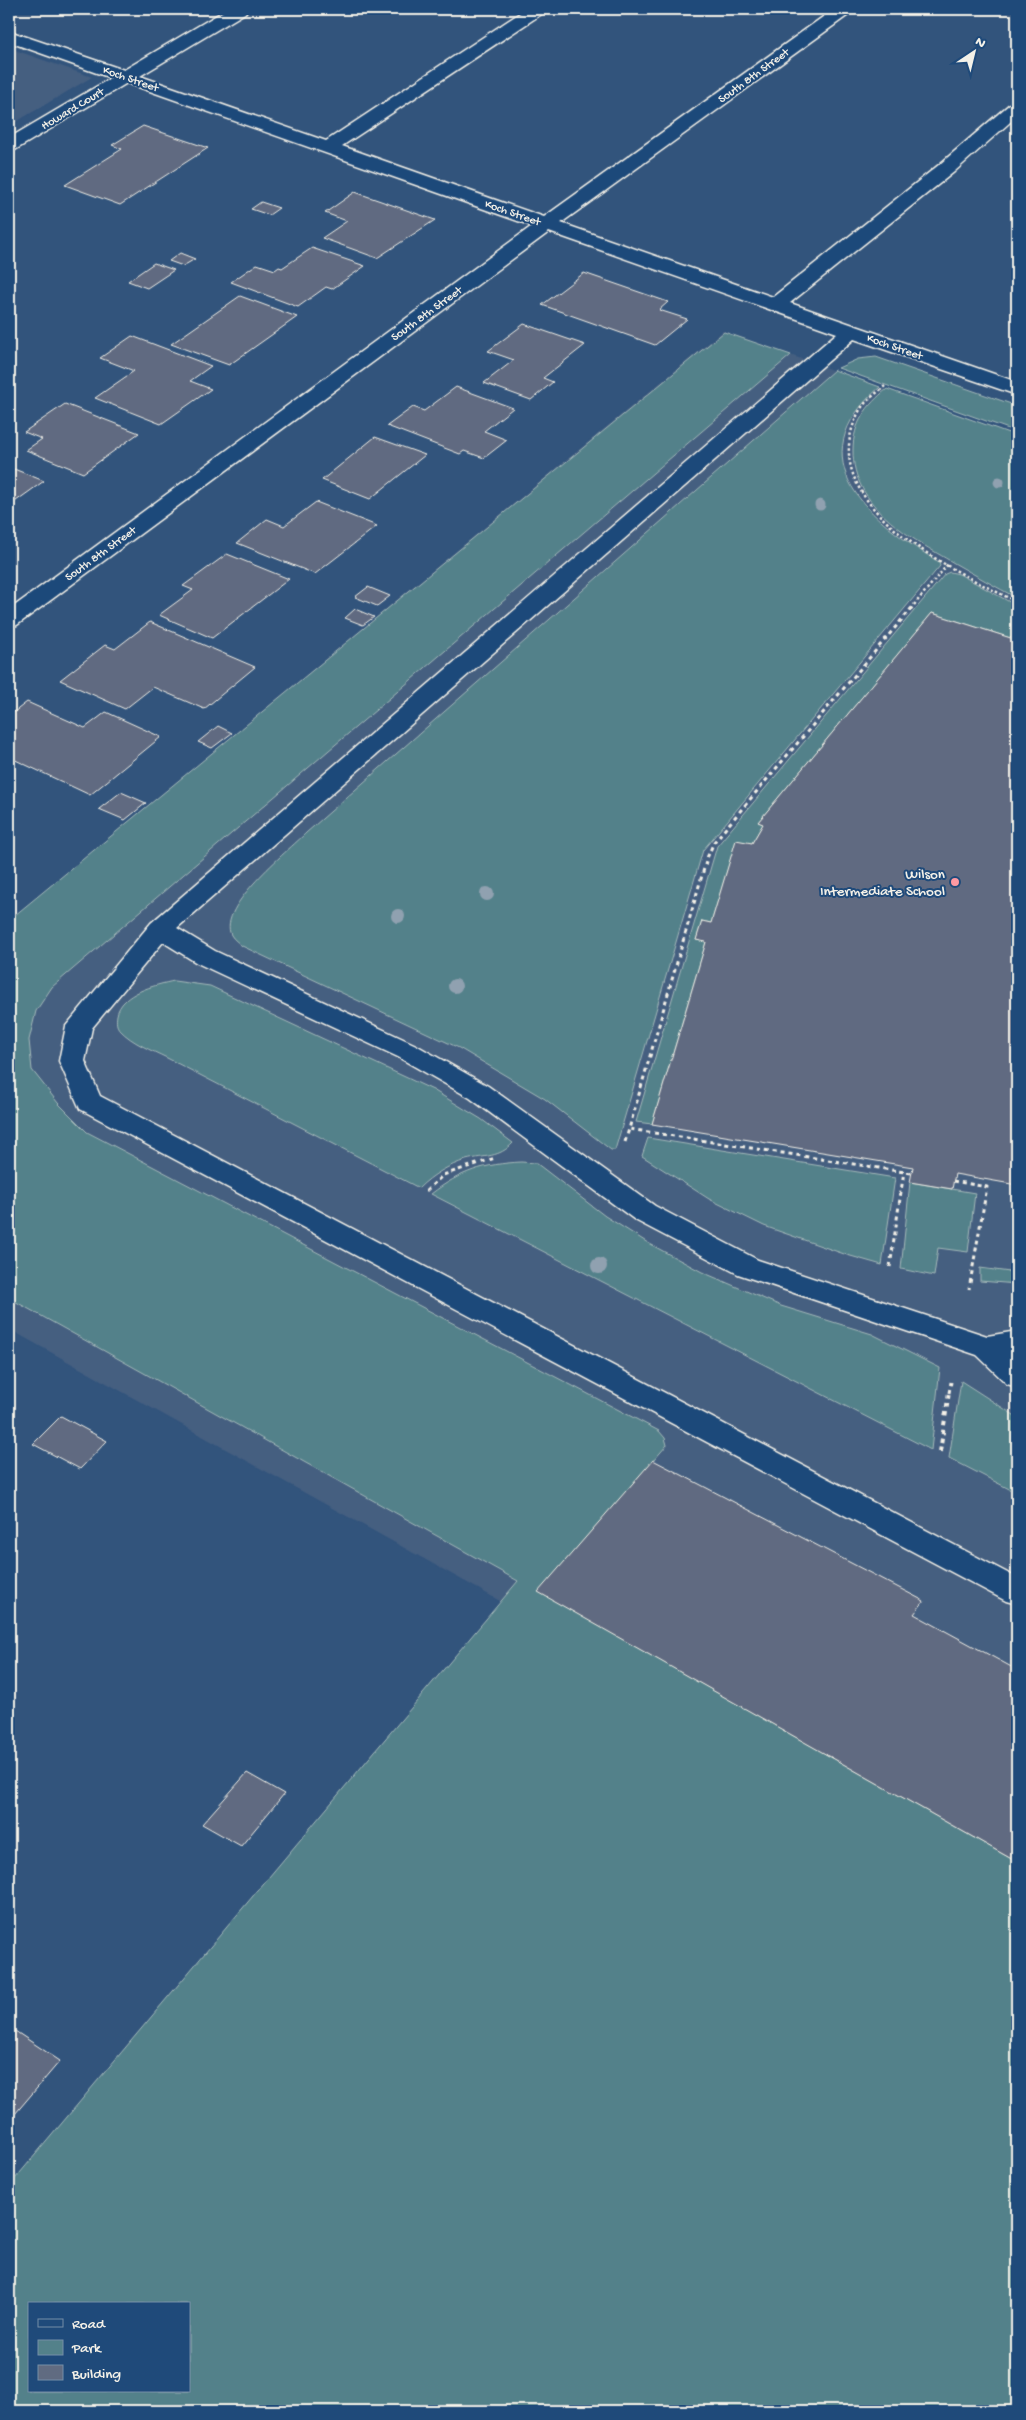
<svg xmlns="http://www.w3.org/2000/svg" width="1026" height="2420" viewBox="0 0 1026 2420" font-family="'Gochi Hand',sans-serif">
	<rect width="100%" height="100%" fill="#32547c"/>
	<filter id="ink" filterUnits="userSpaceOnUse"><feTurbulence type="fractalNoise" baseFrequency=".02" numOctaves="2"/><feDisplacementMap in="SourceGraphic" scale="10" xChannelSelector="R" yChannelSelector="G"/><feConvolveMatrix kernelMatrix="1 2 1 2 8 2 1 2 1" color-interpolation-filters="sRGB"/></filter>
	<g filter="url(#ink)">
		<!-- built -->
		<path fill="#445e80" d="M 9,48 L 92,77 L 9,126 Z
			M 723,331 L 1017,436 L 1017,1893 L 500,1601 L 9,1329 L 9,920 Z"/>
		<!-- green -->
		<path fill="#53818a" stroke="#a4b9b9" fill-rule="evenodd" d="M 724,332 L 791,355 L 52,987 L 36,1011 L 29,1040 L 32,1070 L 58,1103 L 87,1132 L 659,1431 L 665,1438 L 667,1445 L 539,1592 L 1017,1862 L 1017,2411 L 9,2411 L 9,2186 L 518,1581 L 9,1298 L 9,920 ZM 29,2304 L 189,2304 L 189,2391 L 29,2391 Z
			M 876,357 L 1017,406 L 1017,432 L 838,368 L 858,359 Z
			M 834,370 L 880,387 C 795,460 870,521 939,562 L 940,566 L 703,850 L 615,1150 L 611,1150 L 545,1099 L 459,1048 L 242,946 C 239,943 233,939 231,935 C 217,907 288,851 306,833 Z
			M 887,389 L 1017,436 L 1017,598 C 996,587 975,575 954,563 C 911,538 852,507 853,450 C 853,423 867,405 887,389 Z
			M 950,572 L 959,574 L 1017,606 L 1017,640 L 932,613 L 758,822 L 763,824 L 752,843 L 736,841 L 711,923 L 702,921 L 696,940 L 706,942 L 652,1124 L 636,1122 L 717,846 L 945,574 Z
			M 174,981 L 210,986 L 433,1090 L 481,1119 L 513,1143 C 499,1158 486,1155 466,1160 C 449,1165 432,1175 419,1188 L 167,1058 C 151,1050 132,1043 120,1030 C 116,1026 116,1021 117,1015 C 121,993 155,985 174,981 Z
			M 648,1138 L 895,1178 L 882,1265 L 847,1255 L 764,1226 L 709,1199 L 642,1156 Z
			M 521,1162 L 536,1163 L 605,1216 L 648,1243 L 702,1272 L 781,1306 L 872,1334 L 940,1368 L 931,1450 L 431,1194 C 461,1171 484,1164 521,1162 Z
			M 910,1182 L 975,1193 L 968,1252 L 938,1248 L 934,1276 L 901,1269 Z
			M 980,1268 L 1017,1273 L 1017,1284 L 980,1281 Z
			M 961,1381 L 1017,1417 L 1017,1493 L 949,1458 Z"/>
		<!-- building -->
		<path fill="#606b81" stroke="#f4f1e8" d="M 143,126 L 208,148 L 120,205 L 65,185 L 122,149 L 112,145 Z
			M 355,192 L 435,220 L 377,258 L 322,238 L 347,221 L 325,213 Z
			M 261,202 L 279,208 L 269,215 L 251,209 Z
			M 312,248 L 365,266 L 332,289 L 326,287 L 298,307 L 231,282 L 257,264 L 275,270 L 279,267 L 282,268 Z
			M 180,253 L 195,259 L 183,266 L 169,261 Z
			M 154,263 L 174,270 L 147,288 L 128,281 Z
			M 584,273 L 668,302 L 659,310 L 687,319 L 655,345 L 542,305 Z
			M 240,296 L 297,317 L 229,365 L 171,344 Z
			M 524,324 L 585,345 L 543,378 L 553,382 L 531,400 L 484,383 L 514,360 L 488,351 Z
			M 132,336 L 211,366 L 190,381 L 211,389 L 161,424 L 95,398 L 134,371 L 100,358 Z
			M 456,387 L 513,408 L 484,431 L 507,440 L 484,458 L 464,451 L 460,454 L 387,426 L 413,407 L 424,411 Z
			M 65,404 L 139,433 L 83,473 L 26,450 L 42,439 L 24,432 Z
			M 375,437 L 425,455 L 370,499 L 322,480 Z
			M 9,467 L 44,481 L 9,506 Z
			M 316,502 L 377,526 L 315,574 L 237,543 L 267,519 L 284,526 Z
			M 227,554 L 289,579 L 212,638 L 159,615 L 193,590 L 183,586 Z
			M 368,587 L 390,596 L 377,606 L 355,597 Z
			M 355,609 L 374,617 L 363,625 L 345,618 Z
			M 932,613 L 1017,640 L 1017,1185 L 955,1174 L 952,1189 L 910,1182 L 913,1167 L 652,1124 L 706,942 L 696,940 L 702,921 L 711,923 L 736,840 L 752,843 L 763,824 L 758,822 Z
			M 150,622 L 255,667 L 204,709 L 153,687 L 125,709 L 60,680 L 105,645 L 115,649 Z
			M 27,702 L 85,728 L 106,712 L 161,737 L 90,795 L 9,757 L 9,716 Z
			M 218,726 L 232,733 L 212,748 L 198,742 Z
			M 121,792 L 146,803 L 125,820 L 99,809 Z
			M 61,1416 L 107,1441 L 80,1469 L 33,1444 Z
			M 653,1460 L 924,1601 L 914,1614 L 1017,1670 L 1017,1862 L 538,1592 Z
			M 247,1773 L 284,1794 L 241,1846 L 202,1824 Z
			M 9,2027 L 60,2061 L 9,2121 Z"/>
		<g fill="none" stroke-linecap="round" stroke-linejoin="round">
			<defs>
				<path id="minor" d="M 227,9 L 248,9 L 245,13 L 140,76 L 326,141 L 526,9 L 545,9 L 543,13 L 342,146 L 544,217 L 834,9 L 853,9 L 851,13 L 561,223 L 773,297 L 940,164 L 1011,103 L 1017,102 L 1017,116 L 954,172 L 790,303 L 1017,382 L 1017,395 L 854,339 L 177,928 L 215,951 L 416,1045 L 488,1086 L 655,1206 L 758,1260 L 987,1336 L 1017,1331 L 1017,1353 L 1012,1354 L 1017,1359 L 1017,1387 L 1007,1384 L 977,1355 L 738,1274 L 635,1220 L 470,1098 L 398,1057 L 197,963 L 163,942 L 92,1028 L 85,1061 L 100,1096 L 1017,1578 L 1017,1604 L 1006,1601 L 80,1109 L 59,1061 L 66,1026 L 151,923 L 837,333 L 549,232 L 17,625 L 9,627 L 9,610 L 532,226 L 127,83 L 15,150 L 9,151 L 9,138 L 111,78 L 9,42 L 9,31 L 124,70 Z"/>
			</defs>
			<!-- minor casing -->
			<use href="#minor" stroke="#f4f1e8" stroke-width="3"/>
			<!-- path-far2 -->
			<path stroke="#f4f1e8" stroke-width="2.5" stroke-dasharray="2.5 2.5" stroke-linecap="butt" d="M 885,386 C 877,393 866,400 860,410 C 808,504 951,569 1017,602
				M 914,605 L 948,564"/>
			<!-- path-far1 -->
			<path stroke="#f4f1e8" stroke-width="3" stroke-dasharray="4 4" stroke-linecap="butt" d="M 625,1142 L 629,1129
				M 911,1173 L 629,1129 L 707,858 L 714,842 L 915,604
				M 953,1181 L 987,1187 L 969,1289
				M 426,1191 L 443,1175 L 495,1158
				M 890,1267 L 904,1171
				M 949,1393 L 951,1382"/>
			<!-- path -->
			<path stroke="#f4f1e8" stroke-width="4" stroke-dasharray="4.5 4.5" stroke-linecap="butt" d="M 940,1452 L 949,1392"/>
			<!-- minor -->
			<use href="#minor" fill="#1f4a7a" fill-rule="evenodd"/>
		</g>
		<!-- trees -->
		<g fill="#90a1b0">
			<circle cx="999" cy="482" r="5.5"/>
			<circle cx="820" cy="505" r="5.5"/>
			<circle cx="487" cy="894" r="7"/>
			<circle cx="398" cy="916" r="7"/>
			<circle cx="455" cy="986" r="7"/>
			<circle cx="599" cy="1266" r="8"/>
		</g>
	</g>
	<!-- markers -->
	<circle fill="#ff9aa2" stroke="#1f4a7a" stroke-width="2" cx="955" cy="882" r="5"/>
	<g text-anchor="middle" stroke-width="4" stroke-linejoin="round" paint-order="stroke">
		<!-- far-street labels -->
		<g font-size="12" fill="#f4f1e8" stroke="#1f4a7a">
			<text transform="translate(753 75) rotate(-36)" y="4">South 8th Street</text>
			<text transform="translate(131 78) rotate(19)" y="4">Koch Street</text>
			<text transform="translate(72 108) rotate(-31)" y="4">Howard Court</text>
			<text transform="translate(513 212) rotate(19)" y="4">Koch Street</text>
			<text transform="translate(426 313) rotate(-36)" y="4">South 8th Street</text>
			<text transform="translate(895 346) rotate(19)" y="4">Koch Street</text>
			<text transform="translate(100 553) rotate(-36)" y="4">South 8th Street</text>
		</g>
		<!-- poi labels -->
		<g font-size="15" fill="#f4f1e8" stroke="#1f4a7a" text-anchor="end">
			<text x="945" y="878">Wilson<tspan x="945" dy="17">Intermediate School</tspan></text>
		</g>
	</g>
	<!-- margin -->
	<rect width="1026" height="2420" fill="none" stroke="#1f4a7a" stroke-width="30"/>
	<rect x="15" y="15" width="996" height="2390" fill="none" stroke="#f4f1e8" stroke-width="2" filter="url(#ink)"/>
	<!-- legend -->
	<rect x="28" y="2302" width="162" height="90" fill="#1f4a7a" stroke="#748da6"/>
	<rect x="38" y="2319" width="25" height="8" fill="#1f4a7a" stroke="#748da6"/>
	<text x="72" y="2328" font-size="15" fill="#f4f1e8">Road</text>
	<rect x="38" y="2340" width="25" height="15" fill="#53818a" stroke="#748da6"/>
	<text x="72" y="2352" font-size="15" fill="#f4f1e8">Park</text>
	<rect x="38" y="2365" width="25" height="15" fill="#606b81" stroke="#748da6"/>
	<text x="72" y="2378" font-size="15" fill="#f4f1e8">Building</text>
	<!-- north arrow -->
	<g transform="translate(974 52) rotate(35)" stroke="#1f4a7a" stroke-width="4" paint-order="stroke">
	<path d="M0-4L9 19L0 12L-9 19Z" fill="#f4f1e8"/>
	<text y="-8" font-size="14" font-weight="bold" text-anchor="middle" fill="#f4f1e8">N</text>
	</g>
</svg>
